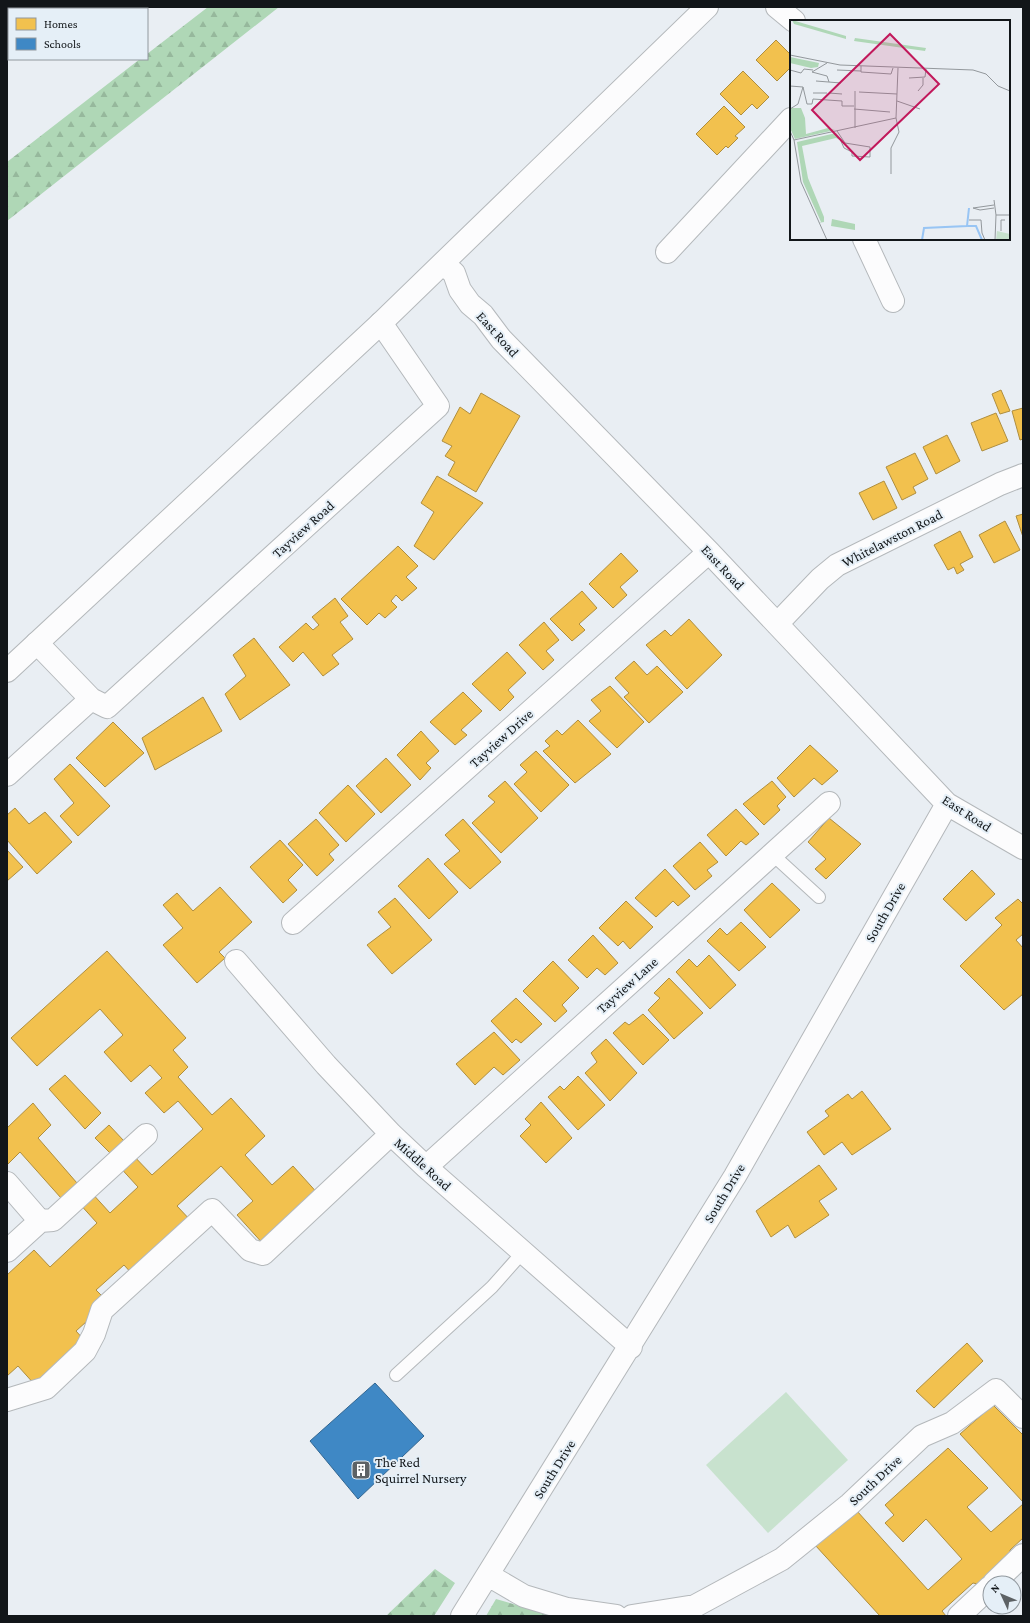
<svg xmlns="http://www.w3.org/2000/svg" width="1030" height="1623" viewBox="0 0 1030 1623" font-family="'Crimson Pro',serif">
	<defs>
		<pattern id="forest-firs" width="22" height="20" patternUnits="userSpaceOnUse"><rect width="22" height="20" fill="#afd7b6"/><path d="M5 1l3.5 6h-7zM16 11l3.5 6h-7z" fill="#96b89c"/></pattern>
	</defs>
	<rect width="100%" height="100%" fill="#e9eef3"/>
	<!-- forest -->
	<path fill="url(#forest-firs)" d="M 208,7 L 279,7 L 7,221 L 7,162 L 140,59 L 147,59 L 147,54 Z
		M 435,1569 L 455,1583 L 434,1616 L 386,1616 Z
		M 496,1599 L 555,1616 L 486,1616 Z"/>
	<!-- pitch -->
	<path fill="#c8e2ce" d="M 786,1392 L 848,1460 L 768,1533 L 706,1465 Z"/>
	<!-- homes -->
	<path fill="#f2c14e" stroke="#af8e3e" d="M 776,40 L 791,55 L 791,67 L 777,81 L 756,60 Z
		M 743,71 L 769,97 L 757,109 L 752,104 L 741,115 L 720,94 Z
		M 724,106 L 745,127 L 735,136 L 738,138 L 728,148 L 726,146 L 717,155 L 696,134 Z
		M 1001,390 L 1010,411 L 1000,414 L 992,394 Z
		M 481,393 L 520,416 L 476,492 L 448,475 L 455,462 L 445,456 L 452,446 L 442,441 L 460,407 L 470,414 Z
		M 1023,408 L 1023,439 L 1020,440 L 1012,411 Z
		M 996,413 L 1008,441 L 982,451 L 971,423 Z
		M 947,435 L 960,461 L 936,474 L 923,447 Z
		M 915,453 L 928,479 L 913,487 L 916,493 L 902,500 L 886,467 Z
		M 437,476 L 483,503 L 434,560 L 414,546 L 434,512 L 421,503 Z
		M 884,481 L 897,508 L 873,520 L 859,493 Z
		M 1023,514 L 1023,537 L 1016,516 Z
		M 1005,521 L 1020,550 L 994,563 L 979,535 Z
		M 960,531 L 973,557 L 960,564 L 964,570 L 957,574 L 954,567 L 948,570 L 934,545 Z
		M 398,546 L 418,566 L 406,577 L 417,588 L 402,601 L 396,595 L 391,601 L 397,607 L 385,618 L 379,613 L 367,625 L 341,599 Z
		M 621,553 L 638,571 L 620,587 L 627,595 L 613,608 L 589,584 Z
		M 582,591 L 597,608 L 579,624 L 585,630 L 572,641 L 550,619 Z
		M 335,598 L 348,616 L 340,622 L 353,639 L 332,655 L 339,664 L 323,676 L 303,652 L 293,662 L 279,647 L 306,623 L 313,630 L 319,625 L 312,617 Z
		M 689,619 L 722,655 L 687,689 L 646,645 L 665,630 L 671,636 Z
		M 544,622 L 559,640 L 546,651 L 554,660 L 543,670 L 519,645 Z
		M 254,638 L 290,685 L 240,720 L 225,694 L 246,676 L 233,655 Z
		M 507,652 L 526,673 L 508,690 L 514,697 L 500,711 L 472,684 Z
		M 634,661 L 647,675 L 657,666 L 683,692 L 649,723 L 624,697 L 629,693 L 615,678 Z
		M 610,686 L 644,722 L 617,748 L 589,721 L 601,711 L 591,700 Z
		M 463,692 L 482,711 L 461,730 L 467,735 L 455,745 L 430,722 Z
		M 203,697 L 222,731 L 155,770 L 142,738 Z
		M 578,720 L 611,754 L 575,783 L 543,751 L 550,746 L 545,741 L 557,730 L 562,735 Z
		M 113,722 L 144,753 L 105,787 L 76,758 Z
		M 421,731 L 439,751 L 426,763 L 431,768 L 420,780 L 397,755 Z
		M 810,745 L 838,771 L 822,785 L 814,778 L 794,797 L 777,778 Z
		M 536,751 L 569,785 L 541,812 L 514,784 L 527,772 L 520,765 Z
		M 386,758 L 411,785 L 381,813 L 356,786 Z
		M 70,764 L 110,806 L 78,836 L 60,816 L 74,803 L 54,779 Z
		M 505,781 L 538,818 L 501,853 L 472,823 L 495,802 L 488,796 Z
		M 772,781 L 786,797 L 777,806 L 780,810 L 764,825 L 743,804 Z
		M 348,785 L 375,814 L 346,842 L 319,813 Z
		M 15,808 L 29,824 L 45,812 L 72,842 L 37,874 L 7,840 L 7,815 Z
		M 736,809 L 759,834 L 746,845 L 741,841 L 726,856 L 707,835 Z
		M 829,818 L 861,844 L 826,879 L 815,869 L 826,859 L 808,842 Z
		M 316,819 L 339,845 L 329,854 L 334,860 L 317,876 L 288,844 Z
		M 463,819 L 501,862 L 470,889 L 444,864 L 460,851 L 445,835 Z
		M 280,840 L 303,865 L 288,880 L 297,890 L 283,903 L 250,867 Z
		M 700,842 L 718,862 L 707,870 L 712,876 L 695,890 L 673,866 Z
		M 7,850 L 23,867 L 7,881 Z
		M 428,858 L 458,892 L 429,919 L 398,886 Z
		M 665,869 L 690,896 L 678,906 L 673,901 L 656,917 L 635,898 Z
		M 972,870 L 995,894 L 966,921 L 943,899 Z
		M 772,883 L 800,910 L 770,938 L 744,910 Z
		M 220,887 L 252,922 L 219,952 L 225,958 L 197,983 L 163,945 L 183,928 L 163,905 L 177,893 L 193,911 Z
		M 395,898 L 432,940 L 392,974 L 367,945 L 391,927 L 378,912 Z
		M 1018,899 L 1023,904 L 1023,934 L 1016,940 L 1023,948 L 1023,994 L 1004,1010 L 960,966 L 1002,925 L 995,918 Z
		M 626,901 L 653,927 L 630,949 L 623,941 L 618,946 L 599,928 Z
		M 741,922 L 766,947 L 739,971 L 707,941 L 720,928 L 727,935 Z
		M 593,935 L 618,963 L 605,975 L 597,968 L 587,978 L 568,960 Z
		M 107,951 L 186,1038 L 173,1050 L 188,1067 L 178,1077 L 212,1115 L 231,1098 L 265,1136 L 245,1155 L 272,1185 L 293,1166 L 320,1196 L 265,1246 L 237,1215 L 253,1201 L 221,1166 L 177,1206 L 193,1223 L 134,1276 L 124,1265 L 96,1290 L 108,1302 L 76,1331 L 85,1341 L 36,1386 L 18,1366 L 7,1376 L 7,1275 L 34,1250 L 50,1267 L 97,1223 L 78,1202 L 90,1191 L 110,1213 L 138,1187 L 117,1164 L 130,1152 L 152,1175 L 203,1129 L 178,1101 L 164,1113 L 145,1093 L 162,1078 L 150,1065 L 131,1082 L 104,1052 L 123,1035 L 100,1009 L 37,1066 L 11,1038 Z
		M 709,955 L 736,985 L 710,1009 L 676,972 L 689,959 L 697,967 Z
		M 553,961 L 579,988 L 562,1005 L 567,1011 L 555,1022 L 523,991 Z
		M 669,978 L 703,1013 L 674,1039 L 648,1010 L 660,998 L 654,993 Z
		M 516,998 L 542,1024 L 521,1043 L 516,1039 L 512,1043 L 491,1021 Z
		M 643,1014 L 669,1040 L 643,1065 L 613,1033 L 625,1022 L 629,1025 Z
		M 494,1032 L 520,1060 L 503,1075 L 494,1067 L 475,1085 L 456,1064 Z
		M 606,1039 L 637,1073 L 610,1101 L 585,1073 L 597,1062 L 591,1053 Z
		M 65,1075 L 101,1113 L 85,1129 L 49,1089 Z
		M 578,1076 L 605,1105 L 578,1130 L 548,1097 L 560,1086 L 564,1090 Z
		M 862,1091 L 891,1129 L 852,1155 L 842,1142 L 824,1155 L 807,1132 L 829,1116 L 825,1111 L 848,1094 L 852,1099 Z
		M 541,1102 L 572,1138 L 546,1163 L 520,1136 L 531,1125 L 525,1119 Z
		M 33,1103 L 51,1125 L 38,1138 L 77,1183 L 61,1198 L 20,1152 L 7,1165 L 7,1128 Z
		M 109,1125 L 124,1141 L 110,1153 L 95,1138 Z
		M 819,1165 L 837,1189 L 819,1201 L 829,1215 L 795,1238 L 788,1225 L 771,1237 L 756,1211 Z
		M 967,1343 L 983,1361 L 934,1408 L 916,1391 Z
		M 993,1405 L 1023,1435 L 1023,1502 L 960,1434 Z
		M 948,1448 L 988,1488 L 967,1507 L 991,1532 L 1023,1504 L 1023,1538 L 1010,1550 L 1011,1562 L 986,1586 L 973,1583 L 942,1611 L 946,1616 L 880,1616 L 815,1545 L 857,1511 L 928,1590 L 962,1559 L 926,1519 L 903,1542 L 885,1523 L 894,1515 L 885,1505 Z"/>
	<!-- schools -->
	<path fill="#3f88c5" stroke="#326691" d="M 375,1383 L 424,1436 L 358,1499 L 310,1441 Z"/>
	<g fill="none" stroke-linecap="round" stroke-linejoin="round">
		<defs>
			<path id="service" d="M 772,854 L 819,897
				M 396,1375 L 492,1287 L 523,1252"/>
			<path id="minor" d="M 777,7 L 794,21
				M 864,239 L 893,301
				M 667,252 L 791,119
				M 443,264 L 454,273 L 460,290 L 470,304 L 483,315 L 501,339 L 709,552 L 947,804 L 1023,848
				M 777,624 L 820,579 L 837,565 L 1000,484 L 1023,475
				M 37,643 L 91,699 L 107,707 L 438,406 L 381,323
				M 7,775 L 91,699
				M 293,923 L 709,552
				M 236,961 L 326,1065 L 391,1134 L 426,1167 L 631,1347
				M 426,1167 L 829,803
				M 7,1183 L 40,1221
				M 7,1251 L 40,1221 L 53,1220 L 146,1135
				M 7,1400 L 46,1388 L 85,1351 L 94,1334 L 102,1310 L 212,1210 L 250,1250 L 263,1254 L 391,1134
				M 488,1575 L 524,1596 L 567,1609 L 616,1616
				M 994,1583 L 1023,1555
				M 462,1616 L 735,1176 L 947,804
				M 632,1616 L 695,1606 L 782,1559 L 850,1504 L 922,1436 L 952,1423 L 996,1390 L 1023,1417
				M 959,1616 L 990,1587"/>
			<path id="tertiary" d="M 7,671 L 381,323 L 707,7"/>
		</defs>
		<!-- service casing -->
		<use href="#service" stroke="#b4b8bb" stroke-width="14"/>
		<!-- minor casing -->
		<use href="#minor" stroke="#b4b8bb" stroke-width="24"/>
		<!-- tertiary casing -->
		<use href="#tertiary" stroke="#b4b8bb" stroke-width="24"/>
		<!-- service -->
		<use href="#service" stroke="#fcfcfd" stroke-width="12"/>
		<!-- minor -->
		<use href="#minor" stroke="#fcfcfd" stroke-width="22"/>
		<!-- tertiary -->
		<use href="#tertiary" stroke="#fcfcfd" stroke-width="22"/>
	</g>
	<!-- icons -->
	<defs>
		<symbol id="building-square" viewBox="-11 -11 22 22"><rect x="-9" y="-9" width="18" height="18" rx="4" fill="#5d6265" stroke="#e5eff7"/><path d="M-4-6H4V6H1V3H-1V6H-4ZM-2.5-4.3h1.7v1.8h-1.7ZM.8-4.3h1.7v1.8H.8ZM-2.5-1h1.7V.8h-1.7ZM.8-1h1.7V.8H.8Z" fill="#fff"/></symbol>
	</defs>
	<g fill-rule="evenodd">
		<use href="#building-square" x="350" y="1459" width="22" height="22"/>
	</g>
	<g text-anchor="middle" stroke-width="4" stroke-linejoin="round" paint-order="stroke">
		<!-- street labels -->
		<g font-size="14" fill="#121619" stroke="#e5eff7">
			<text transform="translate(498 334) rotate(48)" y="5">East Road</text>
			<text transform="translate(303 529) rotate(-42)" y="5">Tayview Road</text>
			<text transform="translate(892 538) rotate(-27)" y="5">Whitelawston Road</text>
			<text transform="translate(723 567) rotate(47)" y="5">East Road</text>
			<text transform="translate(501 738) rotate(-42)" y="5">Tayview Drive</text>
			<text transform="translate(967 813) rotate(33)" y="5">East Road</text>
			<text transform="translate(885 912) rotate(-60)" y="5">South Drive</text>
			<text transform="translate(627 985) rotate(-42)" y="5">Tayview Lane</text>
			<text transform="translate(423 1164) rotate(42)" y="5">Middle Road</text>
			<text transform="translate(724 1193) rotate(-59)" y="5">South Drive</text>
			<text transform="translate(554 1469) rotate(-58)" y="5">South Drive</text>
			<text transform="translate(875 1480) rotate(-43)" y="5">South Drive</text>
		</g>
		<!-- poi labels -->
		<g font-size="14" fill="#121619" stroke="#e5eff7" text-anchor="start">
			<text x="375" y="1467">The Red<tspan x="375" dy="16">Squirrel Nursery</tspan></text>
		</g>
	</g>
	<!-- overview -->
	<g transform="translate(790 20)">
		<rect width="220" height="220" fill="#e9eef3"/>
		<path d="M 207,211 L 220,214 L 220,220 L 206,220 Z" fill="#c8e2ce"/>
		<path d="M 2,0 L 56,16 L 56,19 L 4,4 ZM 65,18 L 136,28 L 135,31 L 64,21 ZM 0,37 L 29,43 L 28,47 L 21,48 L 0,43 ZM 0,88 L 11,88 L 15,98 L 16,114 L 38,108 L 45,110 L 5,119 L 0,108 ZM 46,113 L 50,120 L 46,118 L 12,126 L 18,158 L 34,197 L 34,202 L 28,203 L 31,202 L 13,162 L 7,122 ZM 42,199 L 65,204 L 65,210 L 41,206 Z" fill="#afd7b6"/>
		<path fill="none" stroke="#98c5f4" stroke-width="2" d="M 178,206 L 186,206 L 192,220M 132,220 L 134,208 L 177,206 L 179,188"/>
		<path fill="none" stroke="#93989c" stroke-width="1" d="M 0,35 L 50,45 L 183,50 L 196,54 L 208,66 L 220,71M 37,43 L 22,52 L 37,56 L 39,62M 71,46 L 71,52 L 101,54 L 103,48M 0,50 L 11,53 L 14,49 L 23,50M 47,50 L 71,51M 119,58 L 135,57 L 136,49M 26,61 L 51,63M 0,66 L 13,67M 13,67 L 17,84 L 22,84 L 23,79 L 52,81 L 52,86 L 64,86M 128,71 L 133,65 L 133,58M 69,72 L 107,74M 23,73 L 37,73M 39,73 L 52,74M 107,81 L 130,89M 0,89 L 8,84 L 13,67M 64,89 L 100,92M 65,108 L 65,71M 0,111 L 4,120 L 11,162 L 37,220M 47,111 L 55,123 L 80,127 L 80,137 L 62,136 L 62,132 L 54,128 L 50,119M 4,120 L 106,98M 101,154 L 101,128 L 109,112 L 106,98 L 108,48M 204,180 L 206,195M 204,185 L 183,188 L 190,190 L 204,188M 179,200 L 191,200 L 192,213 L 195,220 L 198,220M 211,211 L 211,200 L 215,200M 205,220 L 206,195 L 220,195"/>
		<path fill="#c2185b" fill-opacity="0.15" stroke="#c2185b" stroke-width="2" d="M 100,14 L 149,64 L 70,140 L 22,90 Z"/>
		<rect width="220" height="220" fill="none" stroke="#121619" stroke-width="2"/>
	</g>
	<!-- border -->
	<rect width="1030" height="1623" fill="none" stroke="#121619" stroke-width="16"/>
	<!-- legend -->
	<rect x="8" y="8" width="140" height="52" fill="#e5eff7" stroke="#91989e"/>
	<rect x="16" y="18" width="20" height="12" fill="#f2c14e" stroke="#91989e"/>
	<text x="44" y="28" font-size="12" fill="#121619">Homes</text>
	<rect x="16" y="38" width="20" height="12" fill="#3f88c5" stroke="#91989e"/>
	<text x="44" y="48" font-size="12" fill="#121619">Schools</text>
	<!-- north arrow -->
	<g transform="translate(1002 1595) rotate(314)"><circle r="19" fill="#e5eff7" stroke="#91989e"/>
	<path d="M0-3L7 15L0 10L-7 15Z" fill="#5d6265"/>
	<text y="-6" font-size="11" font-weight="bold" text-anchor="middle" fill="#121619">N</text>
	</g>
</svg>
